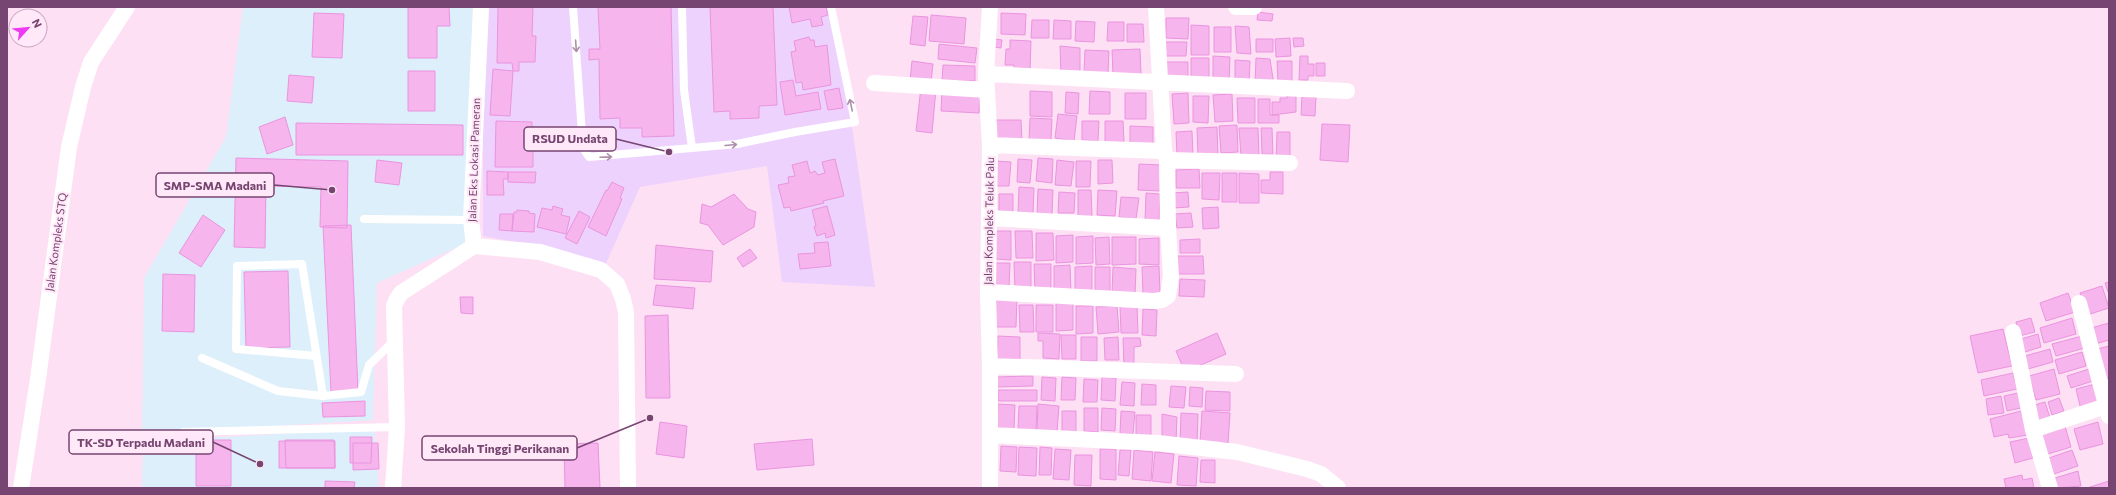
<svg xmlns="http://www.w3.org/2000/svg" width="2116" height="495" viewBox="0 0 2116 495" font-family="Commissioner,sans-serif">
	<rect width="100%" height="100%" fill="#fee0f4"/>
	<!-- education -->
	<path fill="#ddeffa" d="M 243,7 L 473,7 L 469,242 L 377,283 L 373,420 L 142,434 L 144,278 L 226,137 Z
		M 374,429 L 379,488 L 142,488 L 143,441 Z"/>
	<!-- medical -->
	<path fill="#edd2fd" d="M 489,7 L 835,7 L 875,287 L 782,282 L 767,166 L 640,187 L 604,268 L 566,251 L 483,236 L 483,129 Z"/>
	<!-- building -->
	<path fill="#f6b5ed" stroke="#ea94df" d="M 408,7 L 449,7 L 450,26 L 437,26 L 437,58 L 408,58 Z
		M 498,7 L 533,7 L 532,36 L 536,36 L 535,62 L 519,62 L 519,71 L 513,71 L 512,63 L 497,63 Z
		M 598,7 L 671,7 L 674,136 L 642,137 L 642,128 L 620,128 L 620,118 L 600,119 L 599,59 L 589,60 L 589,49 L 600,49 Z
		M 710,7 L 773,7 L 777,105 L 759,106 L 759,118 L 730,119 L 730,111 L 714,112 Z
		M 789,7 L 826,7 L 828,15 L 821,17 L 823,25 L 812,27 L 810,19 L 792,23 Z
		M 1258,12 L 1273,14 L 1272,21 L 1257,20 Z
		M 314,13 L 344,14 L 342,58 L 312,57 Z
		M 1001,13 L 1026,14 L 1025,35 L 1001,34 Z
		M 931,15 L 966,18 L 964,44 L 929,41 Z
		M 913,16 L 928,17 L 925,46 L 910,44 Z
		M 1166,18 L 1189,18 L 1188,39 L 1166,38 Z
		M 1032,20 L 1049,20 L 1049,38 L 1031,38 Z
		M 1054,20 L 1071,21 L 1071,39 L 1053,39 Z
		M 1076,21 L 1095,22 L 1094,42 L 1075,41 Z
		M 1108,22 L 1124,22 L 1124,41 L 1107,41 Z
		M 1127,24 L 1143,24 L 1144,42 L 1127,42 Z
		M 1191,25 L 1209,26 L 1209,55 L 1191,55 Z
		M 1235,26 L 1249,27 L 1251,54 L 1237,53 Z
		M 1214,27 L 1231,27 L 1231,52 L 1214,52 Z
		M 809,37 L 810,40 L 814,40 L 815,47 L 827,45 L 831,85 L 803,90 L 802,82 L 796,83 L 791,52 L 796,51 L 794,41 Z
		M 1290,38 L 1291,56 L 1276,57 L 1275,39 Z
		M 1293,38 L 1303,38 L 1304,46 L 1294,47 Z
		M 995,39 L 1002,40 L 1001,48 L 994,47 Z
		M 1256,39 L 1273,39 L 1273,52 L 1256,52 Z
		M 1010,40 L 1031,41 L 1030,72 L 1014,71 L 1014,65 L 1005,65 L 1006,49 L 1010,49 Z
		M 1162,42 L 1187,42 L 1186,56 L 1162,56 Z
		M 939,44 L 977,48 L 975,63 L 938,59 Z
		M 1060,46 L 1080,48 L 1080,75 L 1061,74 Z
		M 1140,49 L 1141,74 L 1113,75 L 1112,50 Z
		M 1085,50 L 1109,51 L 1108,74 L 1084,73 Z
		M 1213,56 L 1230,57 L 1229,83 L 1213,82 Z
		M 1300,56 L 1308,56 L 1308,64 L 1314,64 L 1314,76 L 1308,76 L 1308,80 L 1299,80 Z
		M 1191,58 L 1209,58 L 1209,83 L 1191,83 Z
		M 1256,58 L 1270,59 L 1274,85 L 1255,85 Z
		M 1235,60 L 1250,61 L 1249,83 L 1235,83 Z
		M 912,61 L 933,64 L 931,83 L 910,81 Z
		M 1277,61 L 1292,61 L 1292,81 L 1278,82 Z
		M 1163,62 L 1188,62 L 1188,81 L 1163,81 Z
		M 1316,63 L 1325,63 L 1325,76 L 1316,76 Z
		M 943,65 L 975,66 L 975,81 L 942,80 Z
		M 493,69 L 513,71 L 510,116 L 490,115 Z
		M 408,71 L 435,71 L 435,111 L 408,111 Z
		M 289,75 L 314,77 L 312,103 L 287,101 Z
		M 793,80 L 796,96 L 818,92 L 821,109 L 785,115 L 780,82 Z
		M 921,87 L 936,89 L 932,133 L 916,131 Z
		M 839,88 L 843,108 L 828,110 L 824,91 Z
		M 942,90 L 980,91 L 979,113 L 941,111 Z
		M 1030,91 L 1052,92 L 1052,117 L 1030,116 Z
		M 1090,91 L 1110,92 L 1110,114 L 1089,114 Z
		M 1066,92 L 1079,93 L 1078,114 L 1065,113 Z
		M 1287,92 L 1296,92 L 1296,112 L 1272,115 L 1272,102 L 1280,102 L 1280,98 L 1287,98 Z
		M 1125,93 L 1146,93 L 1146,119 L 1125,119 Z
		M 1188,93 L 1189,123 L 1174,124 L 1172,94 Z
		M 1232,94 L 1233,121 L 1215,122 L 1213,95 Z
		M 1193,96 L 1209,96 L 1208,123 L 1193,122 Z
		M 1302,96 L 1316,97 L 1315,116 L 1301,115 Z
		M 1237,98 L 1255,98 L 1255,123 L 1238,123 Z
		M 1258,99 L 1270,99 L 1270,115 L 1279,115 L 1279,123 L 1258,123 Z
		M 1058,114 L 1077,116 L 1074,141 L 1055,138 Z
		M 285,117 L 293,145 L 267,154 L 259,127 Z
		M 1030,118 L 1052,119 L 1051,141 L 1029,140 Z
		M 996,120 L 1021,120 L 1022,142 L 997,143 Z
		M 496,121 L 532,122 L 532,133 L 538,133 L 538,150 L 533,150 L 533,167 L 495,167 Z
		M 1082,121 L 1099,121 L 1098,141 L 1082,140 Z
		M 1105,121 L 1123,121 L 1124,142 L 1105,142 Z
		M 296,123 L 463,125 L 463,155 L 296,155 Z
		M 1322,124 L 1350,125 L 1348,162 L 1320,160 Z
		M 1237,125 L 1238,152 L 1221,153 L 1219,126 Z
		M 1130,126 L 1153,127 L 1153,146 L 1130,146 Z
		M 1217,127 L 1218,156 L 1198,157 L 1197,128 Z
		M 1239,128 L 1258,128 L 1259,155 L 1241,156 Z
		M 1261,128 L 1272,128 L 1273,154 L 1262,154 Z
		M 1192,131 L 1193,156 L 1177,156 L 1176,132 Z
		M 1277,132 L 1290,132 L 1290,162 L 1276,161 Z
		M 236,158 L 348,161 L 347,228 L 320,227 L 321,187 L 266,186 L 265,248 L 234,247 Z
		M 1038,158 L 1053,159 L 1052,183 L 1036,181 Z
		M 835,159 L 844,196 L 823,201 L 824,203 L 791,211 L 790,207 L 784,208 L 778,185 L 789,183 L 788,177 L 795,176 L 792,165 L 807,161 L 810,173 L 815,171 L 818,175 L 825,173 L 822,162 Z
		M 1018,159 L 1032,160 L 1030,183 L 1017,182 Z
		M 377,160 L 402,163 L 399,185 L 375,182 Z
		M 1057,160 L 1074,162 L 1071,186 L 1055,185 Z
		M 1098,160 L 1112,160 L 1113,183 L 1098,184 Z
		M 996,161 L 1011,162 L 1009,186 L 995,186 Z
		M 1076,161 L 1091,161 L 1090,187 L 1076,187 Z
		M 1139,164 L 1161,165 L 1160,191 L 1138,190 Z
		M 1199,169 L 1200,188 L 1176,188 L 1176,170 Z
		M 487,171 L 508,172 L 508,179 L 503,179 L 504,195 L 487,195 Z
		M 508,172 L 536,172 L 535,183 L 508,182 Z
		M 1270,172 L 1283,172 L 1283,194 L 1261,193 L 1261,180 L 1270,180 Z
		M 1202,173 L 1220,173 L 1219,200 L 1202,199 Z
		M 1222,173 L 1237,173 L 1237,202 L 1222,202 Z
		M 1239,173 L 1259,174 L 1259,203 L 1239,203 Z
		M 612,182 L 624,188 L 620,198 L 622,199 L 606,236 L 588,227 L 606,190 L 607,191 Z
		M 1019,187 L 1034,188 L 1033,213 L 1018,213 Z
		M 1038,189 L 1053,190 L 1052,215 L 1037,215 Z
		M 1078,190 L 1091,190 L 1092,217 L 1078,217 Z
		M 1098,190 L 1117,191 L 1115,216 L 1097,215 Z
		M 1059,192 L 1075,193 L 1074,213 L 1058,213 Z
		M 1188,192 L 1189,207 L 1173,208 L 1172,193 Z
		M 1146,193 L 1160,194 L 1159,221 L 1145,221 Z
		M 734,194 L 748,209 L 756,212 L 754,227 L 723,245 L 708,225 L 700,223 L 702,204 L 711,207 Z
		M 999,194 L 1013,194 L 1013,213 L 999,213 Z
		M 1121,197 L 1139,198 L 1136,219 L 1119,217 Z
		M 553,206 L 563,209 L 561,215 L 570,217 L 566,234 L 537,227 L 542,208 L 552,210 Z
		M 827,206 L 835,235 L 826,238 L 825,233 L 817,236 L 814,227 L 816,226 L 812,210 Z
		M 1218,207 L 1219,228 L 1203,229 L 1202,208 Z
		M 517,210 L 529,211 L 529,213 L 535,214 L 534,232 L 512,231 L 514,212 L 517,212 Z
		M 579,211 L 590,217 L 577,244 L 565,238 Z
		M 1191,213 L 1193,227 L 1177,228 L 1175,214 Z
		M 500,214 L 513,214 L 512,231 L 499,230 Z
		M 203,215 L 225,230 L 201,267 L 179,253 Z
		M 351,225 L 358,391 L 331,392 L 323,226 Z
		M 995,231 L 1011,231 L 1011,260 L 995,259 Z
		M 1015,231 L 1032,231 L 1033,258 L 1016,258 Z
		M 1036,233 L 1053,233 L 1054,260 L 1036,261 Z
		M 1073,235 L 1073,262 L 1056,263 L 1056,236 Z
		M 1093,236 L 1093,263 L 1076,264 L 1076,237 Z
		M 1109,237 L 1110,264 L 1096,265 L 1095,238 Z
		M 1112,237 L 1136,237 L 1136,264 L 1112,265 Z
		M 1159,238 L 1159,265 L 1139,264 L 1139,239 Z
		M 1200,239 L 1200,253 L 1180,253 L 1180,240 Z
		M 828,242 L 831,266 L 800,269 L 798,254 L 815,253 L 814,243 Z
		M 656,245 L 713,251 L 711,282 L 654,279 Z
		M 750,249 L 757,258 L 743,267 L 737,258 Z
		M 1177,256 L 1203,256 L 1204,274 L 1178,274 Z
		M 1014,262 L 1031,262 L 1031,289 L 1015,290 Z
		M 990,263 L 1010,263 L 1009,286 L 989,285 Z
		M 1034,264 L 1051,264 L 1051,291 L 1035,291 Z
		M 1070,265 L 1071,292 L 1054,293 L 1054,266 Z
		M 1092,266 L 1092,294 L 1075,294 L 1075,267 Z
		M 1159,266 L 1160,294 L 1143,294 L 1142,267 Z
		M 1095,267 L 1110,267 L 1110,295 L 1095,294 Z
		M 1113,267 L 1136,269 L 1135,295 L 1112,293 Z
		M 288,271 L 290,347 L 246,348 L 244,272 Z
		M 163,274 L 195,275 L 194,332 L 162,331 Z
		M 1180,279 L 1205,280 L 1204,297 L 1179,296 Z
		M 2109,282 L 2109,295 L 2105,283 Z
		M 656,285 L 695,288 L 693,309 L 653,305 Z
		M 2102,286 L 2109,308 L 2087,315 L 2080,293 Z
		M 2068,293 L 2075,312 L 2046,321 L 2040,303 Z
		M 460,297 L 473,297 L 473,314 L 461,313 Z
		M 996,298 L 1017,299 L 1016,327 L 995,327 Z
		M 1056,303 L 1073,303 L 1073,330 L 1056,331 Z
		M 1019,305 L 1033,305 L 1034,332 L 1020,332 Z
		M 1036,305 L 1053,305 L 1053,332 L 1036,332 Z
		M 1076,306 L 1093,306 L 1093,333 L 1076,334 Z
		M 1117,306 L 1119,332 L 1098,334 L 1096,307 Z
		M 1120,306 L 1137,306 L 1138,333 L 1121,333 Z
		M 1143,309 L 1157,310 L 1156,336 L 1142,335 Z
		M 668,315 L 670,398 L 646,398 L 645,316 Z
		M 2031,318 L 2035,332 L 2019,336 L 2016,322 Z
		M 2072,318 L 2076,334 L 2044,343 L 2040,328 Z
		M 2109,323 L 2109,340 L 2095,344 L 2091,328 Z
		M 2003,329 L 2012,366 L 1978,373 L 1970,336 Z
		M 1038,333 L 1060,334 L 1059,359 L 1043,358 L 1043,341 L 1038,341 Z
		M 1217,333 L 1226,354 L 1185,372 L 1176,351 Z
		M 2038,334 L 2041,347 L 2025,352 L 2021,339 Z
		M 1061,335 L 1076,335 L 1076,359 L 1062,359 Z
		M 998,336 L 1020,337 L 1020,363 L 997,362 Z
		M 2082,336 L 2085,348 L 2056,356 L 2052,344 Z
		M 1081,337 L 1097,337 L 1097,361 L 1081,361 Z
		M 1118,337 L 1119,360 L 1105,360 L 1104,338 Z
		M 1123,338 L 1140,338 L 1141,346 L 1134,347 L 1134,367 L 1124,367 Z
		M 2109,346 L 2109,378 L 2106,379 L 2097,349 Z
		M 2050,349 L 2053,362 L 2028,369 L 2025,356 Z
		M 2082,352 L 2086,366 L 2059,374 L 2055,360 Z
		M 2054,369 L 2060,394 L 2036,400 L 2029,376 Z
		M 2089,369 L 2093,381 L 2071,388 L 2067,376 Z
		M 2013,373 L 2017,389 L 1984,396 L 1981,380 Z
		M 1033,376 L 1033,386 L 996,387 L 995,377 Z
		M 1042,377 L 1056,378 L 1055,401 L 1041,400 Z
		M 1062,377 L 1076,378 L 1075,400 L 1061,400 Z
		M 1102,377 L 1116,378 L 1115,401 L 1101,400 Z
		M 1084,379 L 1098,380 L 1097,402 L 1083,402 Z
		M 1122,382 L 1135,383 L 1134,406 L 1120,405 Z
		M 1142,384 L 1156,385 L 1156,405 L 1141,405 Z
		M 2095,384 L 2101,405 L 2081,410 L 2076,389 Z
		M 1171,386 L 1186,387 L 1184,408 L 1169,407 Z
		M 1190,387 L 1203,388 L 1202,407 L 1189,406 Z
		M 998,390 L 1037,390 L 1037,401 L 998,401 Z
		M 1206,391 L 1230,392 L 1230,411 L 1205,410 Z
		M 2018,393 L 2021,408 L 2007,411 L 2004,396 Z
		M 2001,396 L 2004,413 L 1988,415 L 1986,399 Z
		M 2059,398 L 2064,411 L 2052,415 L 2048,402 Z
		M 365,401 L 365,416 L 323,417 L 322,403 Z
		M 2045,402 L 2051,421 L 2037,425 L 2031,406 Z
		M 998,404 L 1015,405 L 1014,429 L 997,428 Z
		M 1038,404 L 1059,406 L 1057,432 L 1037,431 Z
		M 1019,406 L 1037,406 L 1036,430 L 1018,429 Z
		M 1084,408 L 1098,408 L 1098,432 L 1084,431 Z
		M 1102,408 L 1116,409 L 1115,431 L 1101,430 Z
		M 1062,411 L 1076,411 L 1076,435 L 1062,434 Z
		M 1121,411 L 1135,412 L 1133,434 L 1120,434 Z
		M 1202,411 L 1230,413 L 1228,443 L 1200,442 Z
		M 2021,411 L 2028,435 L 2009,438 L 2008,434 L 1994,437 L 1990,419 Z
		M 1181,413 L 1198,414 L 1197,444 L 1180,443 Z
		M 1162,414 L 1177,417 L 1176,441 L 1162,439 Z
		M 1136,415 L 1151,415 L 1151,436 L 1136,436 Z
		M 660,422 L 687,426 L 684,458 L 656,454 Z
		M 2098,422 L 2103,444 L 2080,450 L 2074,429 Z
		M 2065,426 L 2071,447 L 2048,454 L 2041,432 Z
		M 350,437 L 372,437 L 371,463 L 350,463 Z
		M 2029,438 L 2033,458 L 2015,463 L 2010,442 Z
		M 812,439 L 814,465 L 757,470 L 754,444 Z
		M 196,440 L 231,440 L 231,486 L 196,486 Z
		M 285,440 L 334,440 L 335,468 L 286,468 Z
		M 279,441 L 335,441 L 335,468 L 279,468 Z
		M 353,443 L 378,443 L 379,469 L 353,470 Z
		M 598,443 L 600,488 L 565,488 L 564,444 Z
		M 1001,446 L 1017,447 L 1016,472 L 1000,471 Z
		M 1019,447 L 1037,448 L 1036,476 L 1018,475 Z
		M 1040,447 L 1052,448 L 1051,475 L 1039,475 Z
		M 1055,449 L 1071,450 L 1069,480 L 1053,479 Z
		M 1100,449 L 1116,449 L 1116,480 L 1100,479 Z
		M 1120,450 L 1131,450 L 1129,476 L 1118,475 Z
		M 1134,450 L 1153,452 L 1151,481 L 1132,479 Z
		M 2072,450 L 2078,466 L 2054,474 L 2049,458 Z
		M 1155,452 L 1174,454 L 1171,483 L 1152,481 Z
		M 1075,455 L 1092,455 L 1091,486 L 1074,485 Z
		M 1179,456 L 1198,458 L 1196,486 L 1177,485 Z
		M 1201,460 L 1215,460 L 1215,483 L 1200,482 Z
		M 2078,471 L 2081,486 L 2057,488 L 2055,478 Z
		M 2022,475 L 2023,480 L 2032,478 L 2034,488 L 2006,488 L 2004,479 Z
		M 325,481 L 355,482 L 354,488 L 325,488 Z
		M 2109,481 L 2109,488 L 2087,488 Z"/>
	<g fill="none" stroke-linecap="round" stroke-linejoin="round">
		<!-- service -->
		<path stroke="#fff" stroke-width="8" d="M 573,7 L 583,148 L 589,157 L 737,144 L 795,132 L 855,122 L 831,7
			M 682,7 L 684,90 L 692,148
			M 364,219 L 471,220
			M 316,356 L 236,349 L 237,266 L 302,264 L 323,396
			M 202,358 L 278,391 L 323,396 L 361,392 L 369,365 L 394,341
			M 183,432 L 397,427"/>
		<!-- minor -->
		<path stroke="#fff" stroke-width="16" d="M 1236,7 L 1254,7
			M 986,74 L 1347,91
			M 874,83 L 987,90
			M 990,145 L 1164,151
			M 1167,160 L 1290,163
			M 990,218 L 1168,228
			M 474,246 L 540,252 L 601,270 L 617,284 L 623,299 L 626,312 L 628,488
			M 474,246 L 471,220 L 481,7
			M 988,292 L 1154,301 L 1162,300 L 1168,296 L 1171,276 L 1168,228 L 1167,160 L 1164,151 L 1156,7
			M 2079,303 L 2109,416
			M 2013,332 L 2033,430 L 2050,488
			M 990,366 L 1236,374
			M 2033,430 L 2109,405
			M 990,435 L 1158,443 L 1237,452 L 1307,469 L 1321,474 L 1338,488
			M 21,488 L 38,379 L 69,147 L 83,87 L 91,62 L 127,7
			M 393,488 L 397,427 L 394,306 L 397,299 L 401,293 L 474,246
			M 990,488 L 990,366 L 988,292 L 990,145 L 986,74 L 990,7"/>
	</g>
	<!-- one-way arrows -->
	<defs><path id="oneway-shaft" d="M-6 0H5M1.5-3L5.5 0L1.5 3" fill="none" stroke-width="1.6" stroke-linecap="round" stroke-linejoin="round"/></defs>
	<g stroke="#ad8faa">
		<use href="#oneway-shaft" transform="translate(576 46) rotate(86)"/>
		<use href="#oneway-shaft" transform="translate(851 105) rotate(-102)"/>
		<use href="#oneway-shaft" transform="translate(731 145) rotate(-5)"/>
		<use href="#oneway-shaft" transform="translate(606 157) rotate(-2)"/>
	</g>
	<g text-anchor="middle" stroke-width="4" stroke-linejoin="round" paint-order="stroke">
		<!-- street labels -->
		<g font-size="11" fill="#774572" stroke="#ffe8f7">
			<text transform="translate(474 160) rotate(-88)" y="4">Jalan Eks Lokasi Pameran</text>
			<text transform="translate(989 221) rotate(-89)" y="4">Jalan Kompleks Teluk Palu</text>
			<text transform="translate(56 242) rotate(-82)" y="4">Jalan Kompleks STQ</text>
		</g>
	</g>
	<!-- callouts -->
	<path fill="none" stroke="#774572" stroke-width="1.5" d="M669 152L616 139M332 190L274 185M260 464L213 442M650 418L577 448"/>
	<g fill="#774572" stroke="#ffe8f7" stroke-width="1.5">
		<circle cx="669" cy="152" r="4"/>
		<circle cx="332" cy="190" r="4"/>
		<circle cx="260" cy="464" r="4"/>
		<circle cx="650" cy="418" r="4"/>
	</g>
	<g fill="#ffe8f7" stroke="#774572" stroke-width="1.5">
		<rect x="524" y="127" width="92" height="24" rx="4"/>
		<rect x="156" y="173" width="118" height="24" rx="4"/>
		<rect x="69" y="430" width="144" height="24" rx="4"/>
		<rect x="422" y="436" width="155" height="24" rx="4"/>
	</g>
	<g font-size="12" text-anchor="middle" font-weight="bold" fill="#774572">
		<text x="570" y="143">RSUD Undata</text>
		<text x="215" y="190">SMP-SMA Madani</text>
		<text x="141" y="447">TK-SD Terpadu Madani</text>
		<text x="500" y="453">Sekolah Tinggi Perikanan</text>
	</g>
	<!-- border -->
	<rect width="2116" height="495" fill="none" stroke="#774572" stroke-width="16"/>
	<!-- north arrow -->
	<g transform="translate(28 28) rotate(63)"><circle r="19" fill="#ffe8f7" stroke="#c9a7c2"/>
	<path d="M0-3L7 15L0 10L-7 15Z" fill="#ee3af4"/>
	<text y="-6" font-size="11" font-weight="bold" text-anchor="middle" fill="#774572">N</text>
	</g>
</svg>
